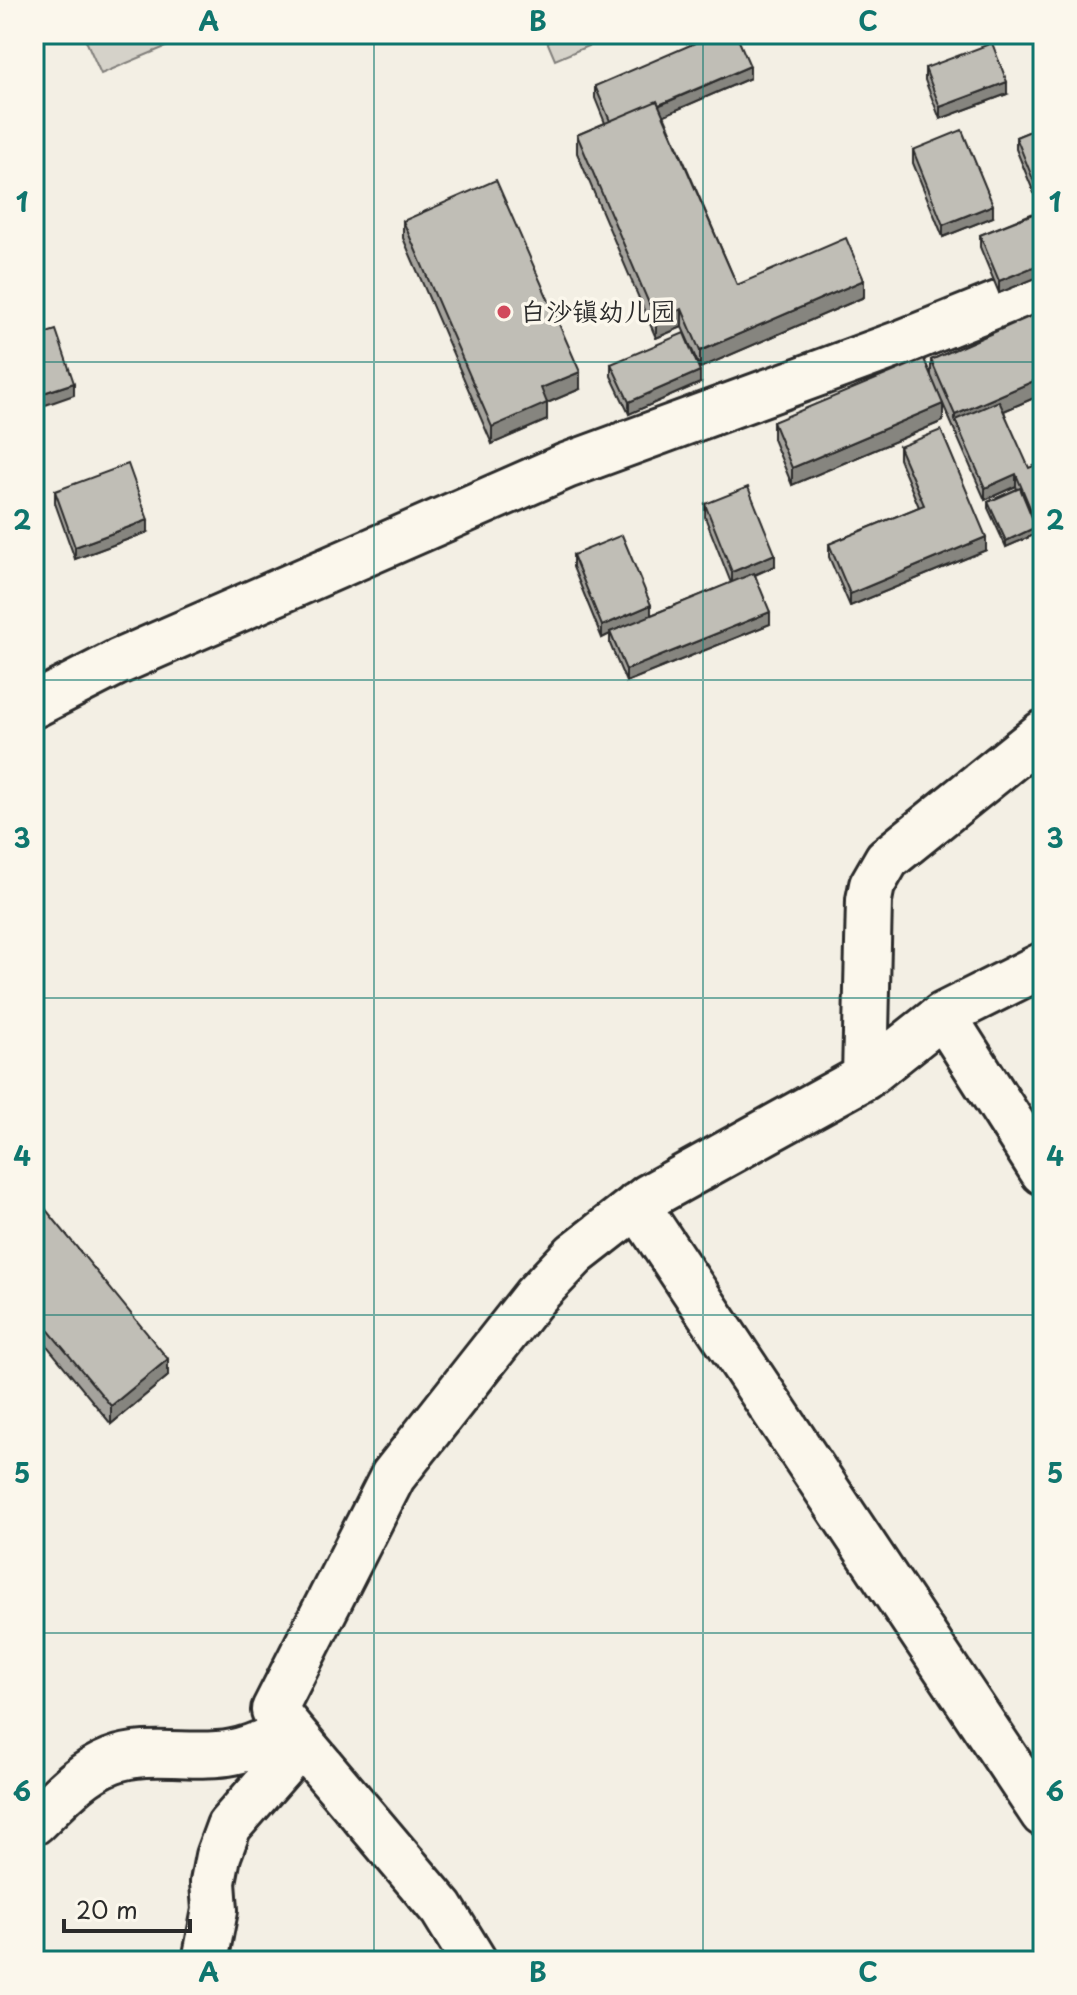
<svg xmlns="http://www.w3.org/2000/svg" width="1077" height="1995" viewBox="0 0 1077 1995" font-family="'Playpen Sans','LXGW WenKai TC',sans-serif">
	<rect width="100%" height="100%" fill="#f3efe4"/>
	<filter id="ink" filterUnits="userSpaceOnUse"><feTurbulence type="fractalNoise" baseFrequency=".0125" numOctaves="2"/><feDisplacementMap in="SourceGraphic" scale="16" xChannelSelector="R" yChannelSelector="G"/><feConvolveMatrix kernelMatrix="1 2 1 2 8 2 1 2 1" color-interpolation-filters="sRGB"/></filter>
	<g filter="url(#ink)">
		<!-- grass -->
		<path fill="#d5d2c9" stroke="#807e7a" stroke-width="2" d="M 83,34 L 196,34 L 101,74 Z
			M 544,34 L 616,34 L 555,60 Z"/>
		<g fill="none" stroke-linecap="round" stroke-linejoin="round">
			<defs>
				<path id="minor" d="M 34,705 L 118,662 L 566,466 L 901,343 L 1043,286
					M 943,1015 L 1043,1172
					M 865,1077 L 943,1015 L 1043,965
					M 637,1205 L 1043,1814
					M 34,1822 C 57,1800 80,1773 111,1761 C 149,1746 194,1760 233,1752 C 254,1748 272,1739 290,1729
					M 205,1961 L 215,1910 L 213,1882 L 218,1856 L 229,1826 L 302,1743
					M 474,1961 L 442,1909 L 274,1710 L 393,1476 L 535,1296 L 575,1254 L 648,1197 L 865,1077 L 869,900 L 872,885 L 887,859 L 1043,733"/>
			</defs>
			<!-- minor casing -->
			<use href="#minor" stroke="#2b2b2b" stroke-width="50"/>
			<!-- minor -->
			<use href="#minor" stroke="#fbf7ec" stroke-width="44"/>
		</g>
		<!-- wall -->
		<path fill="#a5a39d" stroke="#2b2b2b" stroke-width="2" d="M 925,68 L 1007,94 L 940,119 L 925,80 Z
			M 750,78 L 664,115 L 737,285 L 864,297 L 700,368 L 682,327 L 656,338 L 577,153 L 577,135 L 605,123 L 595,98 L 595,86 Z
			M 1043,126 L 1043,275 L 999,293 L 980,247 L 980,235 L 1041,210 L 1016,149 L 1016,137 Z
			M 913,150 L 993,217 L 943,237 L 913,163 Z
			M 403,221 L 580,389 L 547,403 L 547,420 L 492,444 L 403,238 Z
			M 1043,311 L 1043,394 L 1004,411 L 1043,531 L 1006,547 L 988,508 L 988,502 L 1017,489 L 1016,486 L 985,500 L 943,404 L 943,421 L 792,485 L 773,439 L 773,422 L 931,376 L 931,360 Z
			M 611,364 L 700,383 L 629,414 L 611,376 Z
			M 899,447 L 986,550 L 850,606 L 829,557 L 829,544 L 919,507 L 899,459 Z
			M 55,491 L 148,532 L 75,559 L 55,503 Z
			M 705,504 L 775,566 L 755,575 L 770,624 L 626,682 L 610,644 L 610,634 L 602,638 L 573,567 L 573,555 L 651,615 L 731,583 L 705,517 Z
			M 34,1195 L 168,1376 L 111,1424 L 34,1330 Z"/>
		<!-- shaded-wall -->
		<path fill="#86857f" stroke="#2b2b2b" stroke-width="2" d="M 1018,34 L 1040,34 L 1018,43 Z
			M 750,66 L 750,78 L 612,138 L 612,126 Z
			M 1007,82 L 1007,94 L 940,119 L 940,107 Z
			M 993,205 L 993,217 L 943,237 L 943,225 Z
			M 1043,263 L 1043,275 L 999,293 L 999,281 Z
			M 864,280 L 864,297 L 700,368 L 700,351 Z
			M 682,309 L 682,327 L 656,338 L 656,320 Z
			M 700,371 L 700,383 L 629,414 L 629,402 Z
			M 580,372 L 580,389 L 547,403 L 547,420 L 492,444 L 492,427 L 541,388 Z
			M 1043,377 L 1043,394 L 960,430 L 955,420 L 955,415 Z
			M 74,383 L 74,395 L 34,409 L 34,396 Z
			M 943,404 L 943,421 L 792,485 L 792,468 Z
			M 1016,474 L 1016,486 L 985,500 L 985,488 Z
			M 1043,519 L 1043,531 L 1006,547 L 1006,541 L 1036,527 L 1036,522 Z
			M 148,520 L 148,532 L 75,559 L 75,547 Z
			M 986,537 L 986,550 L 850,606 L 850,594 Z
			M 775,554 L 775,566 L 732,584 L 732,572 Z
			M 651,605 L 651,618 L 610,632 L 610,634 L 602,638 L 602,626 Z
			M 770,612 L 770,624 L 626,682 L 626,670 Z
			M 168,1359 L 168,1376 L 111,1424 L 111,1406 Z"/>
		<!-- building -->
		<path fill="#c0beb6" stroke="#2b2b2b" stroke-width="2" d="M 716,34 L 736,34 L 750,66 L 659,105 L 657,101 L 610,121 L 595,86 Z
			M 992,43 L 1007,82 L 940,107 L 925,68 Z
			M 657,101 L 737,285 L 846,238 L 864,280 L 700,351 L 682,309 L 656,320 L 577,135 Z
			M 1043,126 L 1043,204 L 1016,137 Z
			M 962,130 L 993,205 L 943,225 L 913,150 Z
			M 496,180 L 580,372 L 541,388 L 547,403 L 492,427 L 403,221 Z
			M 1043,210 L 1043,263 L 999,281 L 980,235 Z
			M 1043,311 L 1043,377 L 955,415 L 931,360 Z
			M 56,330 L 74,383 L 34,396 L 34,337 Z
			M 684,333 L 700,371 L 629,402 L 611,364 Z
			M 924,359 L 943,404 L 792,468 L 773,422 Z
			M 999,401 L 1029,468 L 1043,462 L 1043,519 L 1036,522 L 1016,474 L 985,488 L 955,420 Z
			M 941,430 L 986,537 L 850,594 L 829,544 L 924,505 L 899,447 Z
			M 128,464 L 148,520 L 75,547 L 55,491 Z
			M 748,487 L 775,554 L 732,572 L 705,504 Z
			M 1020,488 L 1036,527 L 1006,541 L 988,502 Z
			M 622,535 L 651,605 L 602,626 L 573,555 Z
			M 754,573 L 770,612 L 626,670 L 610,632 Z
			M 34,1195 L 168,1359 L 111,1406 L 34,1313 Z"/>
	</g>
	<!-- grid -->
	<path fill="none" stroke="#0f766e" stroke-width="2" stroke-opacity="0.55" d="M 374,34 L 374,1961M 703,34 L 703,1961M 34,362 L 1043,362M 34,680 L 1043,680M 34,998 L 1043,998M 34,1315 L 1043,1315M 34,1633 L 1043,1633"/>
	<!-- markers -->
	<circle fill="#d1495b" stroke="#fbf7ec" stroke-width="3" cx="504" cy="312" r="8"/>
	<g text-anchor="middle" stroke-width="7" stroke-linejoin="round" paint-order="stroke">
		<!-- poi labels -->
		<g font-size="26" fill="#2b2b2b" stroke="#fbf7ec" text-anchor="start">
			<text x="520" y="321">白沙镇幼儿园</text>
		</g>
	</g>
	<!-- margin -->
	<rect width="1077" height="1995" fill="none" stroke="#fbf7ec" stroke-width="88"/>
	<!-- scale -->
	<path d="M64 1919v12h126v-12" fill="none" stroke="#2b2b2b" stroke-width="4"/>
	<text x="76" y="1919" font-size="24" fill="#2b2b2b" stroke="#fbf7ec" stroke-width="6" paint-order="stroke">20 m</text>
	<rect x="44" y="44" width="989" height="1907" fill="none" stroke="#0f766e" stroke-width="3"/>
	<g font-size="26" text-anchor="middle" font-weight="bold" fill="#0f766e">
		<text x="209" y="31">A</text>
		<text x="538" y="31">B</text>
		<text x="868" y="31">C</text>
		<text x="22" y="212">1</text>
		<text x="1055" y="212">1</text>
		<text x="22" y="530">2</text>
		<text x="1055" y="530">2</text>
		<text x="22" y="848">3</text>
		<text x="1055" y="848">3</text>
		<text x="22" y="1166">4</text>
		<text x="1055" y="1166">4</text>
		<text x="22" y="1483">5</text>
		<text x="1055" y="1483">5</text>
		<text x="22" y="1801">6</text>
		<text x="1055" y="1801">6</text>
		<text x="209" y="1982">A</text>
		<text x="538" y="1982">B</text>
		<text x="868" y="1982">C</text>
	</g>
</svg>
